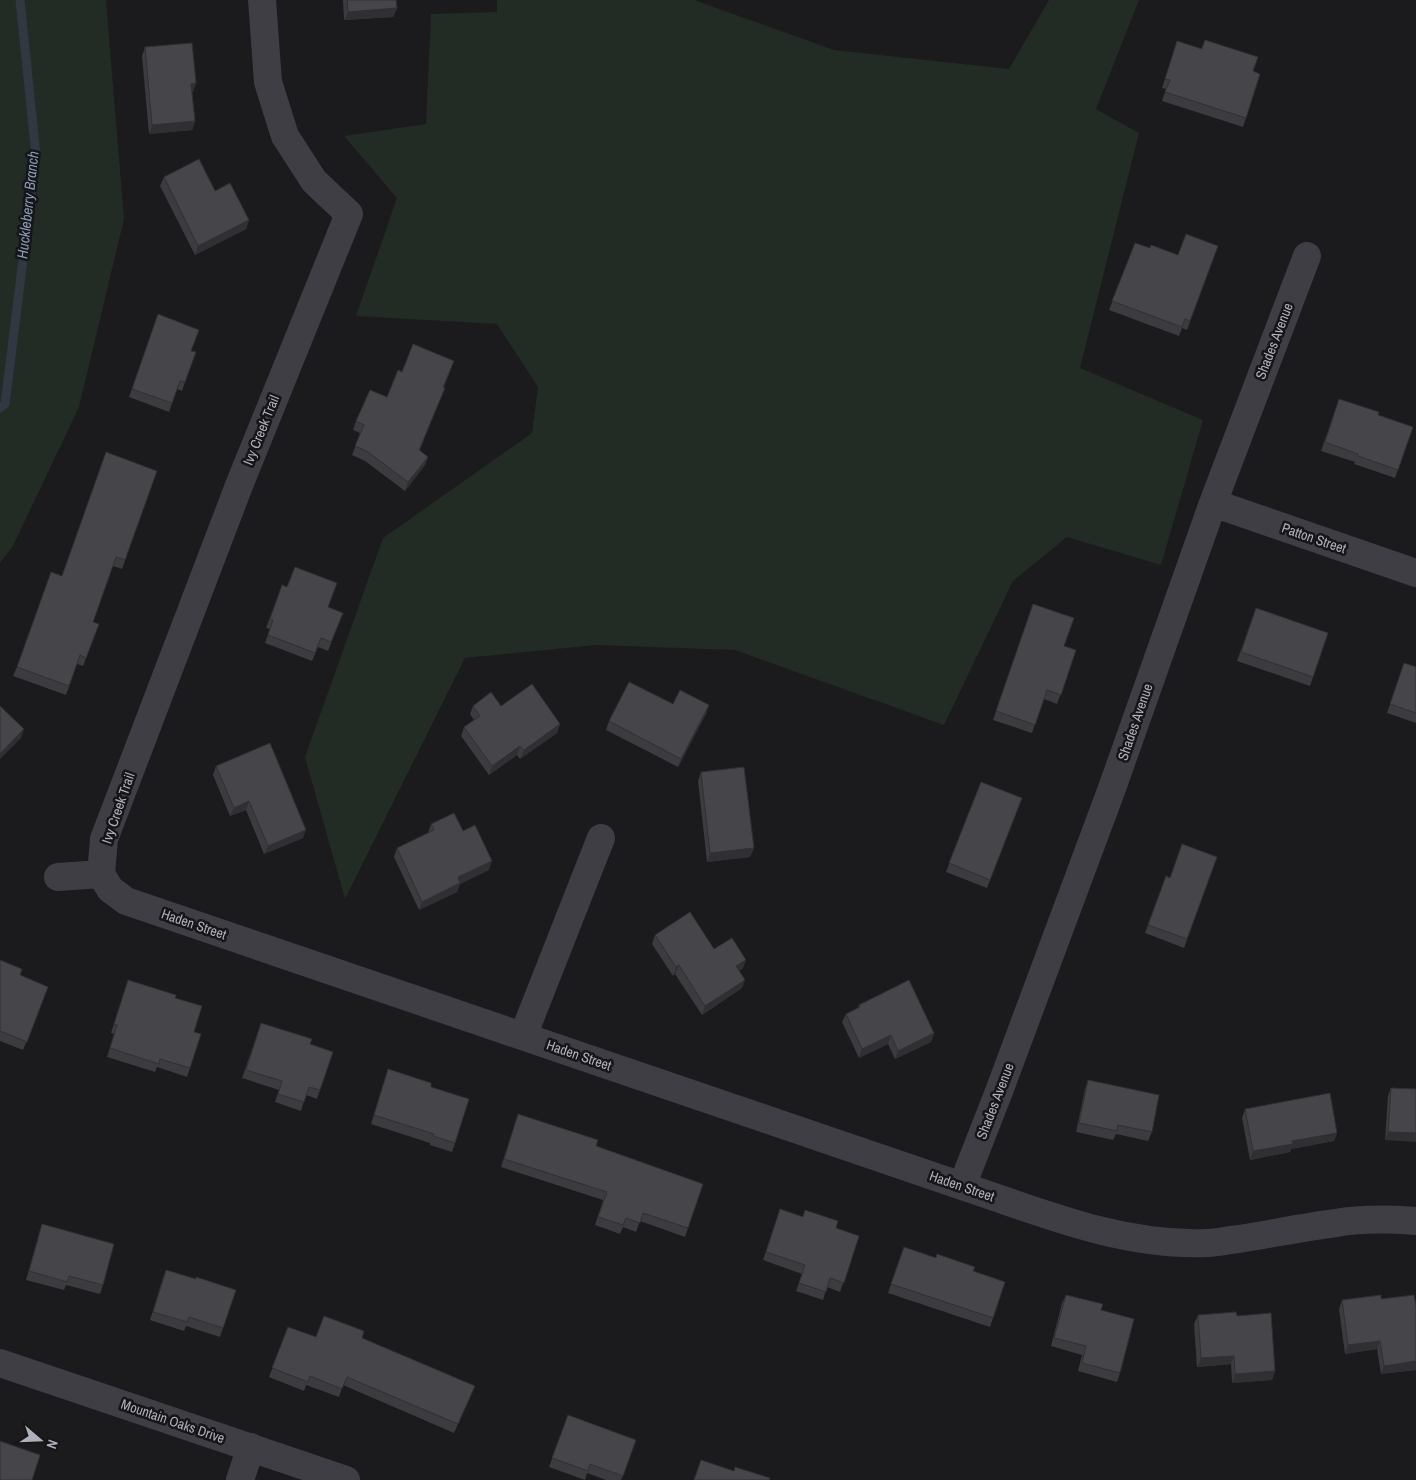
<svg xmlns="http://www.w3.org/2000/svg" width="1416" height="1480" viewBox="0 0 1416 1480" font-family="'Archivo Narrow',sans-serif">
	<rect width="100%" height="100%" fill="#1b1b1d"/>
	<!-- green -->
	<path fill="#222b24" d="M 0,0 L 106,0 L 124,219 L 79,407 L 13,546 L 0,563 Z
		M 497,0 L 694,0 L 834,50 L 1009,69 L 1049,0 L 1139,0 L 1096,109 L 1139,133 L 1080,368 L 1203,420 L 1161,565 L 1067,537 L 1013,581 L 944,725 L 735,650 L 596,645 L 465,658 L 345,899 L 305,757 L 383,538 L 532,433 L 538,387 L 497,324 L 356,316 L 397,198 L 344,136 L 426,124 L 431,14 L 497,12 Z"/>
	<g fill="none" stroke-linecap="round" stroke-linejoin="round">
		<!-- stream -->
		<path stroke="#313841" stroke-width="9" d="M 0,408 L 5,404 L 36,155 L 20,0"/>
		<!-- street -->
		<path stroke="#3e3e44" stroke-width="28" d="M 1213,503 L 1416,573
			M 101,874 L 110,889 L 126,901 L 962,1186 C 1041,1212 1120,1246 1205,1243 C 1216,1243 1228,1240 1239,1239 C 1271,1234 1304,1227 1336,1223 C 1363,1218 1390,1219 1416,1221
			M 101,874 L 104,839 L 240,483 L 349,214 L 314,181 L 285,136 L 268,82 L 262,0
			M 58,877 L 101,874
			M 523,1036 L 601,838
			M 962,1186 L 998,1094 L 1111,791 L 1213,503 L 1307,256
			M 0,1363 L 346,1480
			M 240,1480 L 251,1447"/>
	</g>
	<!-- wall -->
	<path fill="#3b3b40" d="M 343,0 L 396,0 L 397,8 L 393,17 L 344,20 Z
		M 1205,40 L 1253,71 L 1246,118 L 1243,127 L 1162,101 L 1166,89 L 1162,88 L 1177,41 L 1201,49 Z
		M 145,47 L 196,83 L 193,92 L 192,92 L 195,121 L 192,130 L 149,134 L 142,56 Z
		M 164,177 L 215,191 L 249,220 L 246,229 L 195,255 L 160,186 Z
		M 1135,243 L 1150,248 L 1178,255 L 1218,246 L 1187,330 L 1182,328 L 1179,336 L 1109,310 Z
		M 158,314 L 191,351 L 185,382 L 182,391 L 177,389 L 169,412 L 129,397 Z
		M 454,361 L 420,450 L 428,457 L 425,465 L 405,491 L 365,461 L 352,455 L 360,433 L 353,430 L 356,421 L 387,397 L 402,372 Z
		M 1339,399 L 1378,415 L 1413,427 L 1395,478 L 1354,464 L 1355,462 L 1321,451 Z
		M 157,471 L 122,569 L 113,566 L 93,622 L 99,624 L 83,666 L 77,664 L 66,695 L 13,676 L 17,667 L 62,576 Z
		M 282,585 L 328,607 L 343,613 L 328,651 L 318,647 L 312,661 L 265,643 L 270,629 L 266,628 Z
		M 1033,604 L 1064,646 L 1076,650 L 1057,704 L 1044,699 L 1032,733 L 993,720 Z
		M 1256,608 L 1328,633 L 1310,686 L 1237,661 Z
		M 1404,663 L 1416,667 L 1416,723 L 1387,713 Z
		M 673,704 L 709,705 L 706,714 L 678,767 L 606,730 L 609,721 Z
		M 473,706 L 501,706 L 560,724 L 557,733 L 520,759 L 517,755 L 489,775 L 461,736 L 464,727 L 474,720 L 470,714 Z
		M 216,766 L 303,838 L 264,854 L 246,810 L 230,816 L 213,775 Z
		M 701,772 L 754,848 L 750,857 L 707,862 L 698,781 Z
		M 981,782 L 1022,798 L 987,888 L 946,872 Z
		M 431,824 L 463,831 L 489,870 L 460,884 L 457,892 L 419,910 L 394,857 L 397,848 L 428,833 Z
		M 1217,857 L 1184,948 L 1145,933 L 1148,925 Z
		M 655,935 L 714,949 L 743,968 L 739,971 L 742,988 L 702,1015 L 675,974 L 673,976 L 652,944 Z
		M 0,960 L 20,975 L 48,987 L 23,1050 L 0,1041 Z
		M 125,989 L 175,998 L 194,1032 L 190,1068 L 187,1077 L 157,1067 L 155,1072 L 107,1057 L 114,1034 L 111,1033 Z
		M 859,1005 L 934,1033 L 931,1042 L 895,1059 L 888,1044 L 859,1058 L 842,1022 L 846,1014 L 858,1008 Z
		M 258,1032 L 310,1044 L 320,1090 L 317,1099 L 306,1095 L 301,1111 L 275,1102 L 279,1090 L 242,1078 Z
		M 388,1069 L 431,1087 L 455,1143 L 452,1152 L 430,1145 L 430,1143 L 371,1124 Z
		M 1088,1080 L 1152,1132 L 1148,1141 L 1116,1134 L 1113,1140 L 1076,1132 L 1085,1089 Z
		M 1391,1088 L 1416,1089 L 1385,1140 L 1388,1096 Z
		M 1245,1109 L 1337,1133 L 1334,1141 L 1291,1149 L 1290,1152 L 1250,1160 L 1242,1118 Z
		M 515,1123 L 596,1146 L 703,1184 L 685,1237 L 640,1221 L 636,1232 L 623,1227 L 620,1234 L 595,1225 L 603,1200 L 501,1167 Z
		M 780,1209 L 859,1236 L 840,1292 L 827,1287 L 823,1300 L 796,1291 L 802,1274 L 763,1260 Z
		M 42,1224 L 103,1285 L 100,1294 L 66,1285 L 64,1290 L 26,1280 Z
		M 904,1247 L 1005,1282 L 990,1327 L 888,1293 Z
		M 163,1278 L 196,1279 L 236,1290 L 220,1337 L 186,1326 L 184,1331 L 150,1320 Z
		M 1066,1295 L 1101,1310 L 1120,1373 L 1117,1382 L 1078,1371 L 1082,1355 L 1051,1346 L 1062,1303 Z
		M 1381,1299 L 1416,1306 L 1416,1370 L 1381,1374 L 1377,1349 L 1345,1354 L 1339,1309 L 1342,1300 Z
		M 1198,1315 L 1237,1316 L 1275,1371 L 1272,1380 L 1232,1383 L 1231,1364 L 1197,1367 L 1194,1324 Z
		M 288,1327 L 316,1337 L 362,1338 L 471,1395 L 454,1433 L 343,1385 L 339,1397 L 306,1385 L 304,1391 L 269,1377 Z
		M 568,1415 L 623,1476 L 621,1480 L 606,1480 L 587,1473 L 585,1480 L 549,1467 Z"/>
	<!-- shaded-wall -->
	<path fill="#303034" d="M 397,8 L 393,17 L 344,20 L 348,12 Z
		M 196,83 L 193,92 L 188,93 L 191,84 Z
		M 195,121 L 192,130 L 149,134 L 152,125 Z
		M 249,220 L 246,229 L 195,255 L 198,246 Z
		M 428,457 L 425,465 L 405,491 L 408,482 Z
		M 709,705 L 706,714 L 678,767 L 681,759 Z
		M 560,724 L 557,733 L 520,759 L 524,750 Z
		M 24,729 L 21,738 L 0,759 L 0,754 Z
		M 520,746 L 517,755 L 489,775 L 492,766 Z
		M 249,801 L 246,810 L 230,816 L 234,808 Z
		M 306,830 L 303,838 L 264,854 L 268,846 Z
		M 754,848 L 750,857 L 707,862 L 710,853 Z
		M 492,861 L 489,870 L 460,884 L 457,892 L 419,910 L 422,902 L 458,877 Z
		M 746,960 L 743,968 L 733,975 L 736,966 Z
		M 679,965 L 675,974 L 673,976 L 676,967 Z
		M 745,980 L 742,988 L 702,1015 L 705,1006 Z
		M 934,1033 L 931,1042 L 895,1059 L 898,1051 Z
		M 891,1035 L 888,1044 L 859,1058 L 862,1049 Z
		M 1388,1132 L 1416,1133 L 1416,1142 L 1385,1140 Z
		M 1337,1133 L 1334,1141 L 1291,1149 L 1290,1152 L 1250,1160 L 1253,1151 L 1292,1141 Z
		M 1380,1341 L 1377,1349 L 1345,1354 L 1348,1345 Z
		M 1234,1356 L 1231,1364 L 1197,1367 L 1201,1358 Z
		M 1416,1361 L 1416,1370 L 1381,1374 L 1384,1366 Z
		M 1275,1371 L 1272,1380 L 1232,1383 L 1235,1374 Z"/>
	<!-- building -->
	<path fill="#45454a" stroke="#303034" d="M 347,0 L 396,0 L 397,8 L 348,12 Z
		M 1205,40 L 1258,57 L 1253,71 L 1260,74 L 1246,118 L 1165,92 L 1170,80 L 1165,79 L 1177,41 L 1202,49 Z
		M 192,43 L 196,83 L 191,84 L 195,121 L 152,125 L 145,47 Z
		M 199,159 L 215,191 L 230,183 L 249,220 L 198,246 L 164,177 Z
		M 1186,234 L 1218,246 L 1190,321 L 1185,319 L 1182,327 L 1112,301 L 1135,243 L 1150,248 L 1151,245 L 1178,255 Z
		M 158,314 L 199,330 L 191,351 L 196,352 L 185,382 L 180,381 L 172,403 L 132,389 Z
		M 413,344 L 454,361 L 443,387 L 445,388 L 419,450 L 428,457 L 408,482 L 368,452 L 355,446 L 364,425 L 356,421 L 370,390 L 387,397 L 398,370 L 402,372 Z
		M 1339,399 L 1379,412 L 1378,415 L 1413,427 L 1398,470 L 1358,456 L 1358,454 L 1325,442 Z
		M 106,452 L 157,471 L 125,560 L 116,557 L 93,622 L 99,624 L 86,658 L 80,655 L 69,686 L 17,667 L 51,572 L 62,576 Z
		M 295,567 L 337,583 L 328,607 L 343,613 L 331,642 L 321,638 L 315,653 L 268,635 L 273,620 L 270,619 L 282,585 L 287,587 Z
		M 1033,604 L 1074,618 L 1064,646 L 1076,650 L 1061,695 L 1047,690 L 1035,725 L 996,711 Z
		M 1256,608 L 1328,633 L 1313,677 L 1241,652 Z
		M 1404,663 L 1416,667 L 1416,713 L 1390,704 Z
		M 629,682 L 673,704 L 680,690 L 709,705 L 681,759 L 609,721 Z
		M 532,684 L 560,724 L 524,750 L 520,746 L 492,766 L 464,727 L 480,716 L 473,706 L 491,692 L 501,706 Z
		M 0,706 L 24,729 L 0,754 Z
		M 270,743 L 306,830 L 268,846 L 249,801 L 234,808 L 216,766 Z
		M 744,767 L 754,848 L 710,853 L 701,772 Z
		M 981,782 L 1022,798 L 990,880 L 949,863 Z
		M 454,813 L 463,831 L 475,825 L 492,861 L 458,877 L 460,883 L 422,902 L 397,848 L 434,830 L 431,824 Z
		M 1182,844 L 1217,857 L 1187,939 L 1148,925 L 1166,876 L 1170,878 Z
		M 690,912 L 714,949 L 732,938 L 746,960 L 736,966 L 745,980 L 705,1006 L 679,965 L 676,967 L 655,935 Z
		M 0,960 L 22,969 L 20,975 L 48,987 L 27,1042 L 0,1031 Z
		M 128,980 L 176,995 L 175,998 L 202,1006 L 194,1032 L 201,1034 L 190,1068 L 160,1059 L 159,1064 L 110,1048 L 117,1025 L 114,1024 Z
		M 909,980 L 934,1033 L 898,1051 L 891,1035 L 862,1049 L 846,1014 L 860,1007 L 859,1005 Z
		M 261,1023 L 312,1039 L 310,1044 L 333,1052 L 320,1090 L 309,1087 L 304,1102 L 278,1094 L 282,1081 L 246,1070 Z
		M 388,1069 L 431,1083 L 431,1087 L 469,1099 L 455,1143 L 433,1136 L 434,1134 L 374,1115 Z
		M 1088,1080 L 1159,1095 L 1152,1132 L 1118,1125 L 1117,1131 L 1079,1123 Z
		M 1391,1088 L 1416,1089 L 1416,1133 L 1388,1132 Z
		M 1330,1093 L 1337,1133 L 1292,1141 L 1293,1144 L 1253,1151 L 1245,1109 Z
		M 518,1114 L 598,1140 L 596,1146 L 703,1184 L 688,1228 L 643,1213 L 640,1223 L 626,1218 L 623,1225 L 598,1217 L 607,1192 L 504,1159 Z
		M 780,1209 L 803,1217 L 805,1210 L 838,1221 L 836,1228 L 859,1236 L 844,1283 L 830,1278 L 826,1292 L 799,1283 L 805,1265 L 766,1252 Z
		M 42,1224 L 114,1244 L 103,1285 L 69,1276 L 67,1282 L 29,1271 Z
		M 904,1247 L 936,1258 L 937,1254 L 975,1267 L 973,1271 L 1005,1282 L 993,1318 L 891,1284 Z
		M 166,1270 L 196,1279 L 196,1277 L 236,1290 L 223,1328 L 189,1317 L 187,1322 L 153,1312 Z
		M 1066,1295 L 1103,1304 L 1101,1310 L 1134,1319 L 1120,1373 L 1082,1363 L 1086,1346 L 1054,1338 Z
		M 1381,1295 L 1381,1299 L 1414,1295 L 1416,1306 L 1416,1361 L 1384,1366 L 1380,1341 L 1348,1345 L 1342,1300 Z
		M 1236,1312 L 1237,1316 L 1271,1313 L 1275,1371 L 1235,1374 L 1234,1356 L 1201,1358 L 1198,1315 Z
		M 324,1316 L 364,1331 L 362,1338 L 475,1386 L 458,1424 L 347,1377 L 342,1389 L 310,1376 L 308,1382 L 272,1368 L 288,1327 L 316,1337 Z
		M 568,1415 L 636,1440 L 623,1476 L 590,1464 L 588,1471 L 552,1458 Z
		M 0,1441 L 40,1455 L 32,1480 L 0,1480 Z
		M 701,1460 L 734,1471 L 735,1467 L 770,1478 L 769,1480 L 694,1480 Z"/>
	<g text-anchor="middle" stroke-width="5" stroke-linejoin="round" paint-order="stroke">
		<!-- street labels -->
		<g font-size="14" fill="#aeb0bc" stroke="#161518">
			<text transform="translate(1274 341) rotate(-69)" y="5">Shades Avenue</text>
			<text transform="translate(261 430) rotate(-68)" y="5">Ivy Creek Trail</text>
			<text transform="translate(1314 538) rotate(19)" y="5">Patton Street</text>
			<text transform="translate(1135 722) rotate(-71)" y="5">Shades Avenue</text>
			<text transform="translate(118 808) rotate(-71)" y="5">Ivy Creek Trail</text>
			<text transform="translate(194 924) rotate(19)" y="5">Haden Street</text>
			<text transform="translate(579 1055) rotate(19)" y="5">Haden Street</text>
			<text transform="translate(995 1101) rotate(-69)" y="5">Shades Avenue</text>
			<text transform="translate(962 1186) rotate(19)" y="5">Haden Street</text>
			<text transform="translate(173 1421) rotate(19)" y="5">Mountain Oaks Drive</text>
		</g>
		<!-- water labels -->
		<g font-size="15" font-style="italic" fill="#8799b5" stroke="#161518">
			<text transform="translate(28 205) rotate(-84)" y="5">Huckleberry Branch</text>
		</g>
	</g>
	<!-- north arrow -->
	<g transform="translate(40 1440) rotate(109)" stroke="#161518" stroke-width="4" paint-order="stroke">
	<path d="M0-4L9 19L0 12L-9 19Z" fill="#aeb0bc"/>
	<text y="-8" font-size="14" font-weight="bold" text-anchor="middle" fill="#aeb0bc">N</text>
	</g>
</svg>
